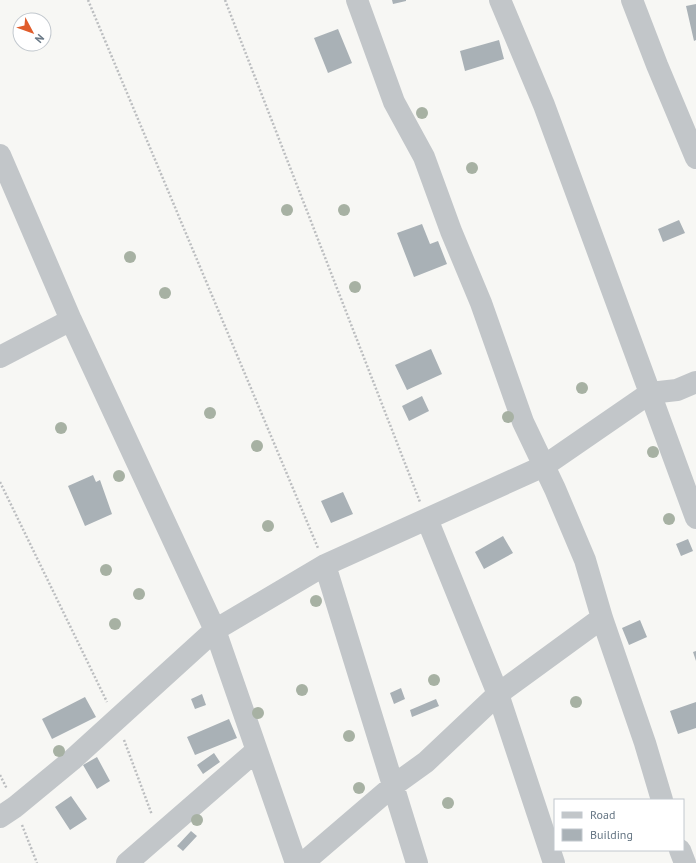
<svg xmlns="http://www.w3.org/2000/svg" width="696" height="863" viewBox="0 0 696 863" font-family="'PT Sans',sans-serif">
	<rect width="100%" height="100%" fill="#f7f7f4"/>
	<!-- building -->
	<path fill="#a9b1b6" d="M 392,0 L 406,0 L 406,1 L 393,4 Z
		M 696,4 L 696,40 L 694,41 L 686,6 Z
		M 338,29 L 352,63 L 328,73 L 314,38 Z
		M 499,40 L 504,59 L 465,71 L 460,51 Z
		M 679,220 L 685,233 L 663,242 L 658,229 Z
		M 422,224 L 430,244 L 438,241 L 447,264 L 414,277 L 397,233 Z
		M 431,349 L 442,374 L 407,390 L 395,365 Z
		M 422,396 L 429,411 L 409,421 L 402,406 Z
		M 93,475 L 96,482 L 100,480 L 112,514 L 85,526 L 68,486 Z
		M 343,492 L 353,514 L 331,523 L 321,501 Z
		M 503,536 L 513,553 L 484,569 L 475,552 Z
		M 688,539 L 693,551 L 681,556 L 676,544 Z
		M 640,620 L 647,637 L 629,645 L 622,628 Z
		M 696,651 L 696,661 L 693,652 Z
		M 401,688 L 405,699 L 394,704 L 390,693 Z
		M 202,694 L 206,705 L 195,709 L 191,699 Z
		M 85,697 L 96,717 L 52,739 L 42,719 Z
		M 436,699 L 439,706 L 412,717 L 410,710 Z
		M 696,702 L 696,728 L 678,734 L 670,711 Z
		M 229,719 L 237,738 L 195,755 L 187,737 Z
		M 214,753 L 220,762 L 203,774 L 197,765 Z
		M 97,757 L 110,781 L 97,789 L 83,765 Z
		M 71,796 L 87,819 L 70,830 L 55,807 Z
		M 191,831 L 197,836 L 183,851 L 177,846 Z"/>
	<g fill="none" stroke-linecap="round" stroke-linejoin="round">
		<!-- path -->
		<path stroke="#bcbec0" stroke-width="2.5" stroke-dasharray="2 2" stroke-linecap="butt" d="M 88,0 L 318,548
			M 225,0 L 420,502
			M 0,482 L 107,702
			M 124,740 L 152,815
			M 0,775 L 7,789
			M 22,825 L 37,863"/>
		<!-- minor -->
		<path stroke="#c2c6c9" stroke-width="22" d="M 357,0 L 394,102 L 424,157 L 451,231 L 481,303 L 523,422 L 555,489 L 585,560 L 602,618 L 645,743 L 662,800
			M 500,0 L 544,105 L 696,518
			M 632,0 L 657,65 L 696,158
			M 0,155 L 71,320 L 215,630 L 296,863
			M 0,357 L 71,320
			M 427,519 L 498,694 L 554,863
			M 325,565 L 417,863
			M 0,817 L 15,807 L 72,760 L 215,630 L 325,565 L 544,466 L 650,393 L 677,390 L 696,382
			M 680,850 L 685,863
			M 127,863 L 256,751
			M 303,863 L 394,785 L 426,762 L 498,694 L 602,618"/>
	</g>
	<!-- trees -->
	<g fill="#a7b1a3">
		<circle cx="422" cy="113" r="6"/>
		<circle cx="472" cy="168" r="6"/>
		<circle cx="287" cy="210" r="6"/>
		<circle cx="344" cy="210" r="6"/>
		<circle cx="130" cy="257" r="6"/>
		<circle cx="355" cy="287" r="6"/>
		<circle cx="165" cy="293" r="6"/>
		<circle cx="582" cy="388" r="6"/>
		<circle cx="210" cy="413" r="6"/>
		<circle cx="508" cy="417" r="6"/>
		<circle cx="61" cy="428" r="6"/>
		<circle cx="257" cy="446" r="6"/>
		<circle cx="653" cy="452" r="6"/>
		<circle cx="119" cy="476" r="6"/>
		<circle cx="669" cy="519" r="6"/>
		<circle cx="268" cy="526" r="6"/>
		<circle cx="106" cy="570" r="6"/>
		<circle cx="139" cy="594" r="6"/>
		<circle cx="316" cy="601" r="6"/>
		<circle cx="115" cy="624" r="6"/>
		<circle cx="434" cy="680" r="6"/>
		<circle cx="302" cy="690" r="6"/>
		<circle cx="576" cy="702" r="6"/>
		<circle cx="258" cy="713" r="6"/>
		<circle cx="349" cy="736" r="6"/>
		<circle cx="59" cy="751" r="6"/>
		<circle cx="359" cy="788" r="6"/>
		<circle cx="448" cy="803" r="6"/>
		<circle cx="197" cy="820" r="6"/>
	</g>
	<!-- legend -->
	<rect x="554" y="799" width="130" height="52" fill="#ffffff" stroke="#c2c8ce"/>
	<rect x="562" y="812" width="20" height="6" fill="#c2c6c9" stroke="#c2c8ce"/>
	<text x="590" y="819" font-size="12" fill="#667684">Road</text>
	<rect x="562" y="829" width="20" height="12" fill="#a9b1b6" stroke="#c2c8ce"/>
	<text x="590" y="839" font-size="12" fill="#667684">Building</text>
	<!-- north arrow -->
	<g transform="translate(32 32) rotate(131)"><circle r="19" fill="#ffffff" stroke="#c2c8ce"/>
	<path d="M0-3L7 15L0 10L-7 15Z" fill="#e05c2b"/>
	<text y="-6" font-size="11" font-weight="bold" text-anchor="middle" fill="#667684">N</text>
	</g>
</svg>
